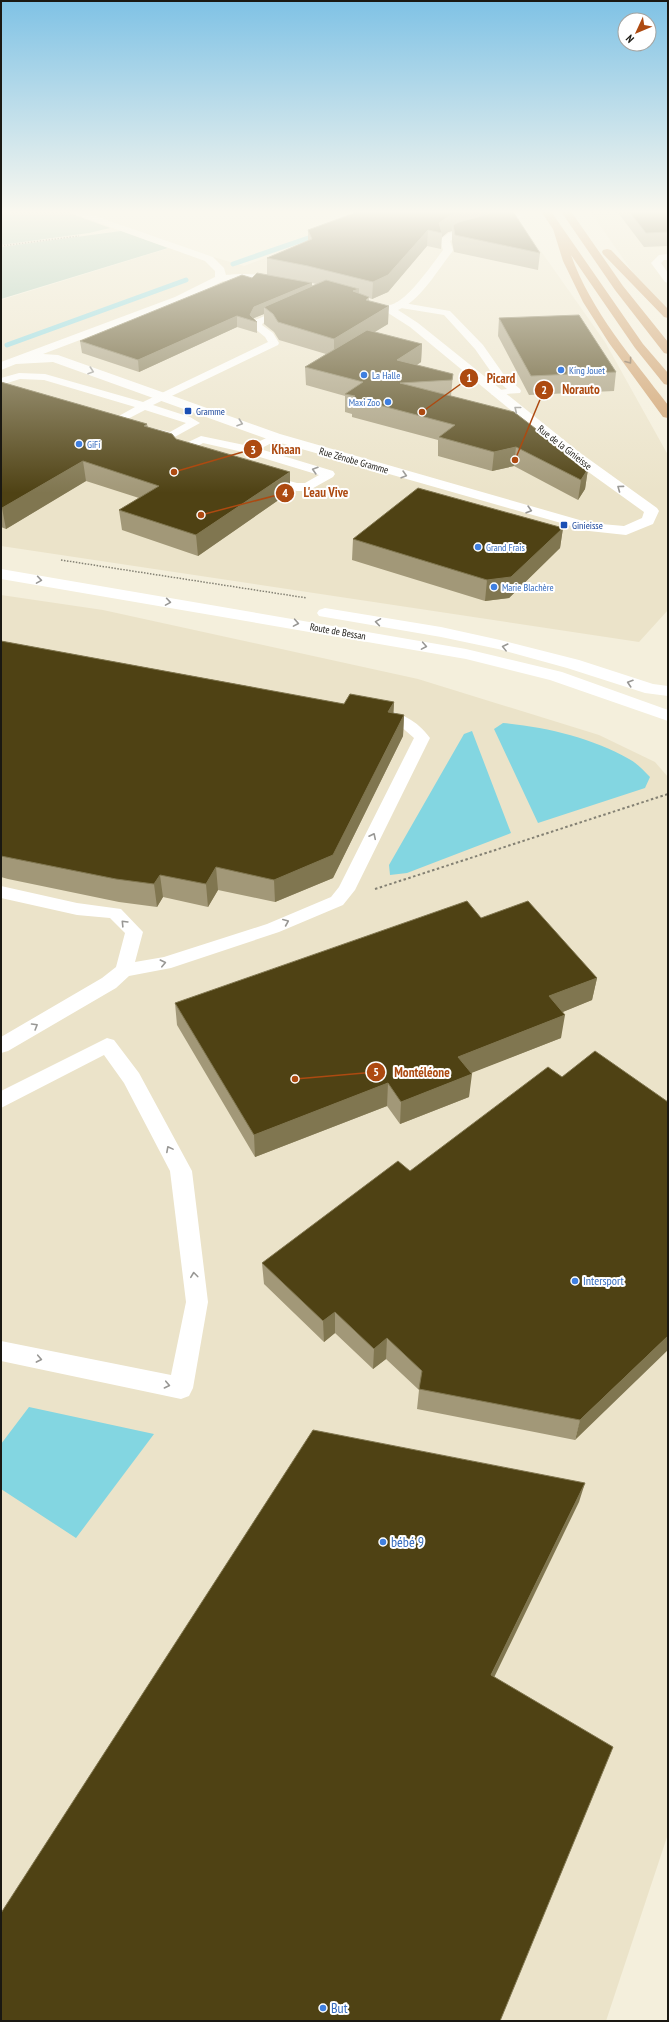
<svg xmlns="http://www.w3.org/2000/svg" width="669" height="2022" viewBox="0 0 669 2022" font-family="'PT Sans Narrow',sans-serif">
	<rect width="100%" height="100%" fill="#f4efdc"/>
	<!-- built -->
	<path fill="#ebe3c9" d="M 512,210 L 605,342 L 668,455 L 668,610 L 639,642 L 1,546 L 1,300 L 176,246 L 244,266 L 371,218 Z
		M 589,210 L 668,210 L 668,316 L 655,304 Z
		M 1,595 L 103,610 L 418,679 L 599,735 L 655,762 L 668,777 L 668,1834 L 606,2021 L 1,2021 Z"/>
	<!-- green -->
	<path fill="#a0c5b1" d="M 1,210 L 61,210 L 110,228 L 89,233 L 1,245 Z
		M 121,231 L 168,248 L 1,299 L 1,247 Z"/>
	<!-- water -->
	<path fill="#83d6e1" d="M 503,723 C 546,727 592,738 629,759 C 637,763 644,771 650,777 L 645,788 L 538,823 L 494,729 Z
		M 472,731 L 511,833 L 407,873 L 390,875 L 389,865 L 464,734 Z
		M 29,1407 L 154,1434 L 76,1538 L 1,1489 L 1,1444 Z"/>
	<g fill="none" stroke-linecap="round" stroke-linejoin="round">
		<!-- stream -->
		<path stroke="#83d6e1" stroke-width="5" d="M 233,264 L 320,234
			M 7,345 L 186,280"/>
		<!-- path-far1 -->
		<path stroke="#838073" stroke-width="1.5" stroke-dasharray="1.5 1.5" stroke-linecap="butt" d="M 1,246 L 79,236
			M 61,560 L 307,598"/>
		<!-- path -->
		<path stroke="#838073" stroke-width="2" stroke-dasharray="2.5 2.5" stroke-linecap="butt" d="M 375,889 L 668,794"/>
		<!-- service -->
		<path fill="#fff" fill-rule="evenodd" d="M 668,254 L 668,260 L 664,260 L 661,263 L 668,273 L 668,283 L 665,282 L 651,263 L 659,255 Z
			M 398,302 L 450,311 L 483,345 L 504,375 L 520,389 L 521,391 L 520,393 L 492,395 L 491,393 L 492,391 L 507,389 L 496,379 L 475,349 L 444,315 L 395,307 L 395,303 Z
			M 288,306 L 291,307 L 293,309 L 291,311 L 263,323 L 262,325 L 273,333 L 279,343 L 278,345 L 153,405 L 190,417 L 200,423 L 171,439 L 144,432 L 142,430 L 148,427 L 170,432 L 186,423 L 145,410 L 118,424 L 96,418 L 94,416 L 100,413 L 117,417 L 135,407 L 44,380 L 20,379 L 1,385 L 1,378 L 19,373 L 45,374 L 143,402 L 268,342 L 265,337 L 254,328 L 253,321 Z
			M 275,434 L 281,437 L 279,439 L 260,449 L 333,471 L 335,474 L 333,477 L 308,491 L 297,491 L 262,482 L 260,479 L 266,475 L 297,483 L 305,483 L 319,475 L 247,453 L 203,443 L 186,453 L 194,455 L 196,457 L 194,459 L 190,460 L 178,457 L 174,452 L 182,445 L 201,436 L 249,446 Z
			M 380,708 C 401,713 417,720 430,738 L 355,890 L 343,905 L 279,932 L 171,968 L 129,976 L 116,988 L 8,1051 L 1,1053 L 1,1037 L 102,978 L 116,967 L 125,933 L 110,918 L 77,915 L 1,898 L 1,886 L 77,903 L 121,909 L 143,932 L 135,962 L 164,957 L 267,924 L 331,897 L 339,887 L 414,738 L 398,724 L 375,716 L 372,713 L 375,710 Z
			M 107,1038 L 114,1040 L 139,1073 L 192,1171 L 208,1302 L 193,1388 L 189,1396 L 181,1399 L 1,1361 L 1,1341 L 171,1375 L 186,1302 L 170,1171 L 124,1083 L 104,1055 L 1,1108 L 1,1091 Z"/>
		<!-- minor -->
		<path fill="#fff" fill-rule="evenodd" d="M 63,210 L 78,210 L 213,257 L 224,268 L 226,275 C 236,274 264,272 271,280 L 266,283 L 245,280 L 223,281 L 183,301 L 43,354 L 58,355 L 280,434 L 590,523 L 624,526 L 642,518 L 644,512 L 569,458 L 410,327 L 385,311 L 356,303 L 354,301 L 360,298 C 369,300 378,304 387,305 C 404,307 433,263 443,250 L 440,240 L 449,233 L 509,217 L 518,210 L 530,210 L 515,221 L 457,237 L 450,241 L 453,250 L 452,252 C 436,272 421,300 398,310 L 418,323 L 579,452 L 657,508 L 659,511 L 653,524 L 626,535 L 589,531 L 270,440 L 53,362 L 16,364 L 1,370 L 1,362 L 175,297 L 215,277 L 215,271 L 205,261 Z"/>
		<!-- tertiary -->
		<path fill="#fff" fill-rule="evenodd" d="M 1,569 L 466,649 L 562,672 L 668,710 L 668,721 L 550,680 L 466,659 L 1,579 Z
			M 325,608 L 441,627 L 500,640 L 579,660 L 653,684 L 668,686 L 668,696 L 645,693 L 567,668 L 498,649 L 441,637 L 319,616 L 317,613 L 319,610 Z"/>
		<!-- trunk -->
		<path fill="#ce9e6a" fill-rule="evenodd" d="M 540,210 L 550,210 L 643,344 L 668,373 L 668,385 L 664,384 L 635,348 L 571,255 C 591,311 633,359 668,405 L 668,418 L 663,417 L 609,343 L 583,302 L 563,261 L 553,229 Z
			M 560,210 L 570,210 L 623,286 L 668,342 L 668,354 L 664,353 L 615,290 Z
			M 607,249 L 611,250 L 668,309 L 668,318 L 664,317 L 603,254 L 602,252 L 603,250 Z"/>
	</g>
	<!-- wall -->
	<path fill="#a29878" fill-rule="evenodd" d="M 512,210 L 540,253 L 538,270 L 454,252 L 452,242 L 452,231 L 448,232 L 442,237 L 441,249 L 427,246 L 388,292 L 372,299 L 369,298 L 369,301 L 388,324 L 374,332 L 422,344 L 421,362 L 417,365 L 453,374 L 451,396 L 588,469 L 585,489 L 578,500 L 514,466 L 492,471 L 438,456 L 438,440 L 352,417 L 352,414 L 345,412 L 345,396 L 306,385 L 305,367 L 326,354 L 279,340 L 274,332 L 264,324 L 264,314 L 254,318 L 254,319 L 257,322 L 257,333 L 237,327 L 139,372 L 82,353 L 80,341 L 267,275 L 267,258 L 308,241 L 308,230 ZM 312,283 L 316,284 L 312,286 Z
		M 616,210 L 668,210 L 668,246 L 644,247 Z
		M 499,318 L 616,372 L 614,391 L 529,395 L 498,336 Z
		M 1,382 L 147,424 L 148,427 L 176,439 L 290,492 L 198,556 L 122,530 L 119,510 L 139,498 L 86,481 L 6,529 L 1,527 Z
		M 563,528 L 560,548 L 509,598 L 485,601 L 352,560 L 353,539 Z
		M 1,641 L 344,704 L 394,702 L 393,713 L 404,715 L 403,736 L 333,878 L 275,902 L 218,890 L 208,907 L 163,897 L 157,907 L 119,902 L 8,879 L 1,877 Z
		M 481,918 L 597,978 L 592,1000 L 562,1012 L 561,1038 L 470,1073 L 469,1097 L 400,1124 L 387,1106 L 255,1157 L 177,1025 L 175,1003 Z
		M 562,1077 L 668,1102 L 575,1440 L 417,1409 L 419,1390 L 386,1359 L 373,1369 L 335,1333 L 324,1342 L 264,1284 L 262,1263 Z"/>
	<!-- shaded-wall -->
	<path fill="#807650" d="M 470,210 L 505,210 L 453,225 L 452,231 L 448,232 L 442,237 L 442,233 L 439,223 L 449,216 Z
		M 428,230 L 427,246 L 388,292 L 372,299 L 373,282 Z
		M 312,283 L 312,293 L 264,307 L 264,314 L 254,318 L 253,321 L 250,315 L 254,307 Z
		M 359,289 L 359,306 L 353,291 Z
		M 389,306 L 388,324 L 334,357 L 334,339 Z
		M 237,316 L 237,327 L 139,372 L 138,360 Z
		M 422,344 L 421,362 L 396,379 L 397,360 Z
		M 516,447 L 514,466 L 492,471 L 494,452 Z
		M 83,461 L 86,481 L 6,529 L 2,508 Z
		M 588,469 L 585,489 L 578,500 L 581,480 Z
		M 290,472 L 290,492 L 198,556 L 196,535 Z
		M 563,528 L 560,548 L 509,598 L 485,601 L 487,580 Z
		M 394,702 L 393,724 L 388,712 Z
		M 404,715 L 403,736 L 333,878 L 275,902 L 274,880 Z
		M 216,867 L 218,890 L 208,907 L 206,884 Z
		M 160,875 L 163,897 L 157,907 L 154,884 Z
		M 597,978 L 592,1000 L 546,1019 L 549,996 Z
		M 565,1015 L 561,1038 L 456,1079 L 458,1057 Z
		M 472,1074 L 469,1097 L 400,1124 L 401,1102 Z
		M 388,1083 L 387,1106 L 255,1157 L 254,1135 Z
		M 335,1312 L 335,1333 L 324,1342 L 323,1321 Z
		M 668,1336 L 668,1350 L 575,1440 L 580,1420 Z
		M 387,1338 L 386,1359 L 373,1369 L 374,1349 Z
		M 585,1483 L 579,1502 L 487,1692 L 491,1675 Z"/>
	<!-- building -->
	<path fill="#4f4214" stroke="#807650" d="M 363,210 L 470,210 L 449,216 L 439,223 L 442,233 L 428,230 L 388,275 L 373,282 L 308,266 L 267,258 L 312,239 L 308,230 Z
		M 503,210 L 512,210 L 540,253 L 455,235 L 453,225 L 459,222 Z
		M 628,210 L 668,210 L 668,232 L 646,233 Z
		M 257,273 L 312,283 L 254,307 L 250,315 L 257,322 L 237,316 L 138,360 L 80,341 L 242,275 L 252,278 Z
		M 326,280 L 359,289 L 353,291 L 369,297 L 366,300 L 389,306 L 334,339 L 278,322 L 273,314 L 264,307 Z
		M 579,315 L 616,372 L 531,376 L 499,318 Z
		M 367,330 L 422,344 L 397,360 L 453,374 L 452,380 L 400,383 L 514,412 L 588,469 L 581,480 L 516,447 L 494,452 L 439,437 L 455,425 L 352,398 L 355,396 L 345,394 L 363,382 L 305,367 Z
		M 1,382 L 147,424 L 144,426 L 172,434 L 176,439 L 290,472 L 196,535 L 119,510 L 159,486 L 83,461 L 2,508 L 1,508 Z
		M 418,488 L 563,528 L 511,577 L 487,580 L 353,539 Z
		M 1,641 L 344,704 L 350,694 L 394,702 L 388,712 L 404,715 L 333,855 L 274,880 L 216,867 L 206,884 L 160,875 L 154,884 L 116,879 L 1,856 Z
		M 467,901 L 481,918 L 528,901 L 597,978 L 549,996 L 565,1015 L 458,1057 L 472,1074 L 401,1102 L 388,1083 L 254,1135 L 175,1003 Z
		M 595,1051 L 668,1102 L 668,1336 L 580,1420 L 419,1389 L 422,1371 L 387,1338 L 374,1349 L 335,1312 L 323,1321 L 262,1263 L 398,1161 L 410,1171 L 548,1067 L 562,1077 Z
		M 313,1430 L 585,1483 L 491,1675 L 613,1747 L 500,2021 L 1,2021 L 1,1913 Z"/>
	<!-- one-way arrows -->
	<defs><path id="oneway-chevron" d="M-2-3.5L2.5 0L-2 3.5" fill="none" stroke-width="1.6" stroke-linecap="round" stroke-linejoin="round"/></defs>
	<use stroke="#745b3e" href="#oneway-chevron" transform="translate(629 361) rotate(53)"/>
	<g stroke="#989794">
		<use href="#oneway-chevron" transform="translate(91 371) rotate(19)"/>
		<use href="#oneway-chevron" transform="translate(517 409) rotate(-141)"/>
		<use href="#oneway-chevron" transform="translate(240 423) rotate(19)"/>
		<use href="#oneway-chevron" transform="translate(315 470) rotate(-163)"/>
		<use href="#oneway-chevron" transform="translate(404 475) rotate(16)"/>
		<use href="#oneway-chevron" transform="translate(620 488) rotate(-144)"/>
		<use href="#oneway-chevron" transform="translate(529 510) rotate(16)"/>
		<use href="#oneway-chevron" transform="translate(39 580) rotate(9)"/>
		<use href="#oneway-chevron" transform="translate(168 602) rotate(9)"/>
		<use href="#oneway-chevron" transform="translate(378 622) rotate(-171)"/>
		<use href="#oneway-chevron" transform="translate(296 623) rotate(10)"/>
		<use href="#oneway-chevron" transform="translate(424 646) rotate(10)"/>
		<use href="#oneway-chevron" transform="translate(505 647) rotate(-166)"/>
		<use href="#oneway-chevron" transform="translate(630 683) rotate(-162)"/>
		<use href="#oneway-chevron" transform="translate(373 836) rotate(-64)"/>
		<use href="#oneway-chevron" transform="translate(286 922) rotate(-23)"/>
		<use href="#oneway-chevron" transform="translate(124 923) rotate(-134)"/>
		<use href="#oneway-chevron" transform="translate(163 963) rotate(-13)"/>
		<use href="#oneway-chevron" transform="translate(35 1026) rotate(-31)"/>
		<use href="#oneway-chevron" transform="translate(169 1149) rotate(-118)"/>
		<use href="#oneway-chevron" transform="translate(194 1275) rotate(-97)"/>
		<use href="#oneway-chevron" transform="translate(39 1359) rotate(11)"/>
		<use href="#oneway-chevron" transform="translate(167 1385) rotate(12)"/>
	</g>
	<!-- sky -->
	<linearGradient id="sky" x2="0" y2="1"><stop stop-color="#7fc2e5"/><stop offset="0.43" stop-color="#faf8ef"/><stop offset="1" stop-color="#faf8ef" stop-opacity="0"/></linearGradient>
	<rect width="669" height="493" fill="url(#sky)"/>
	<!-- markers -->
	<g fill="#3f7fe0" stroke="#fff" stroke-width="1.5">
		<circle cx="561" cy="370" r="4"/>
		<circle cx="364" cy="375" r="4"/>
		<circle cx="388" cy="402" r="4"/>
		<circle cx="79" cy="444" r="4"/>
		<circle cx="478" cy="547" r="4"/>
		<circle cx="494" cy="587" r="4"/>
		<circle cx="575" cy="1281" r="4"/>
		<circle cx="383" cy="1542" r="4"/>
		<circle cx="323" cy="2008" r="4"/>
	</g>
	<g fill="#1a4fb4" stroke="#fff" stroke-width="1.5">
		<rect x="184" y="407" width="8" height="8" rx="2"/>
		<rect x="560" y="521" width="8" height="8" rx="2"/>
	</g>
	<g text-anchor="middle" stroke-width="4" stroke-linejoin="round" paint-order="stroke">
		<!-- far-shop labels -->
		<g font-size="10" fill="#366cbe" stroke="#fff" text-anchor="start">
			<text x="569" y="374">King Jouet</text>
			<text x="372" y="379">La Halle</text>
			<text x="380" y="406" text-anchor="end">Maxi Zoo</text>
			<text x="87" y="448">GiFi</text>
			<text x="486" y="551">Grand Frais</text>
			<text x="502" y="591">Marie Blachère</text>
		</g>
		<!-- far-transit labels -->
		<g font-size="10" fill="#164399" stroke="#fff" text-anchor="start">
			<text x="196" y="415">Gramme</text>
			<text x="572" y="529">Ginieisse</text>
		</g>
		<!-- far-street labels -->
		<g font-size="10" fill="#1a1812" stroke="#fff">
			<text transform="translate(565 447) rotate(38)" y="4">Rue de la Ginieisse</text>
			<text transform="translate(354 460) rotate(16)" y="4">Rue Zénobe Gramme</text>
			<text transform="translate(338 631) rotate(10)" y="4">Route de Bessan</text>
		</g>
		<!-- shop labels -->
		<g font-size="12" fill="#366cbe" stroke="#fff" text-anchor="start">
			<text x="583" y="1285">Intersport</text>
		</g>
		<!-- near-shop labels -->
		<g font-size="14" fill="#366cbe" stroke="#fff" text-anchor="start">
			<text x="391" y="1547">bébé 9</text>
			<text x="331" y="2013">But</text>
		</g>
	</g>
	<!-- callouts -->
	<path fill="none" stroke="#ad4a11" stroke-width="1.5" d="M422 412L469 378M515 460L544 390M174 472L253 449M201 515L285 493M295 1079L376 1072"/>
	<g fill="#ad4a11" stroke="#fff" stroke-width="1.5">
		<circle cx="422" cy="412" r="4"/>
		<circle cx="515" cy="460" r="4"/>
		<circle cx="174" cy="472" r="4"/>
		<circle cx="201" cy="515" r="4"/>
		<circle cx="295" cy="1079" r="4"/>
		<circle cx="469" cy="378" r="10"/>
		<circle cx="544" cy="390" r="10"/>
		<circle cx="253" cy="449" r="10"/>
		<circle cx="285" cy="493" r="10"/>
		<circle cx="376" cy="1072" r="10"/>
	</g>
	<g font-size="12" text-anchor="middle" font-weight="bold" fill="#fff">
		<text x="469" y="382">1</text>
		<text x="544" y="394">2</text>
		<text x="253" y="454">3</text>
		<text x="285" y="497">4</text>
		<text x="376" y="1076">5</text>
	</g>
	<g font-size="13" text-anchor="middle" font-weight="bold" fill="#ad4a11" stroke="#fff" stroke-width="4" stroke-linejoin="round" paint-order="stroke">
		<text x="501" y="383">Picard</text>
		<text x="581" y="394">Norauto</text>
		<text x="286" y="454">Khaan</text>
		<text x="326" y="497">L'eau Vive</text>
		<text x="422" y="1077">Montéléone</text>
	</g>
	<!-- border -->
	<rect width="669" height="2022" fill="none" stroke="#1a1812" stroke-width="4"/>
	<!-- north arrow -->
	<g transform="translate(637 32) rotate(226)"><circle r="19" fill="#ffffff" stroke="#a3a3a0"/>
	<path d="M0-3L7 15L0 10L-7 15Z" fill="#ad4a11"/>
	<text y="-6" font-size="11" font-weight="bold" text-anchor="middle" fill="#1a1812">N</text>
	</g>
</svg>
